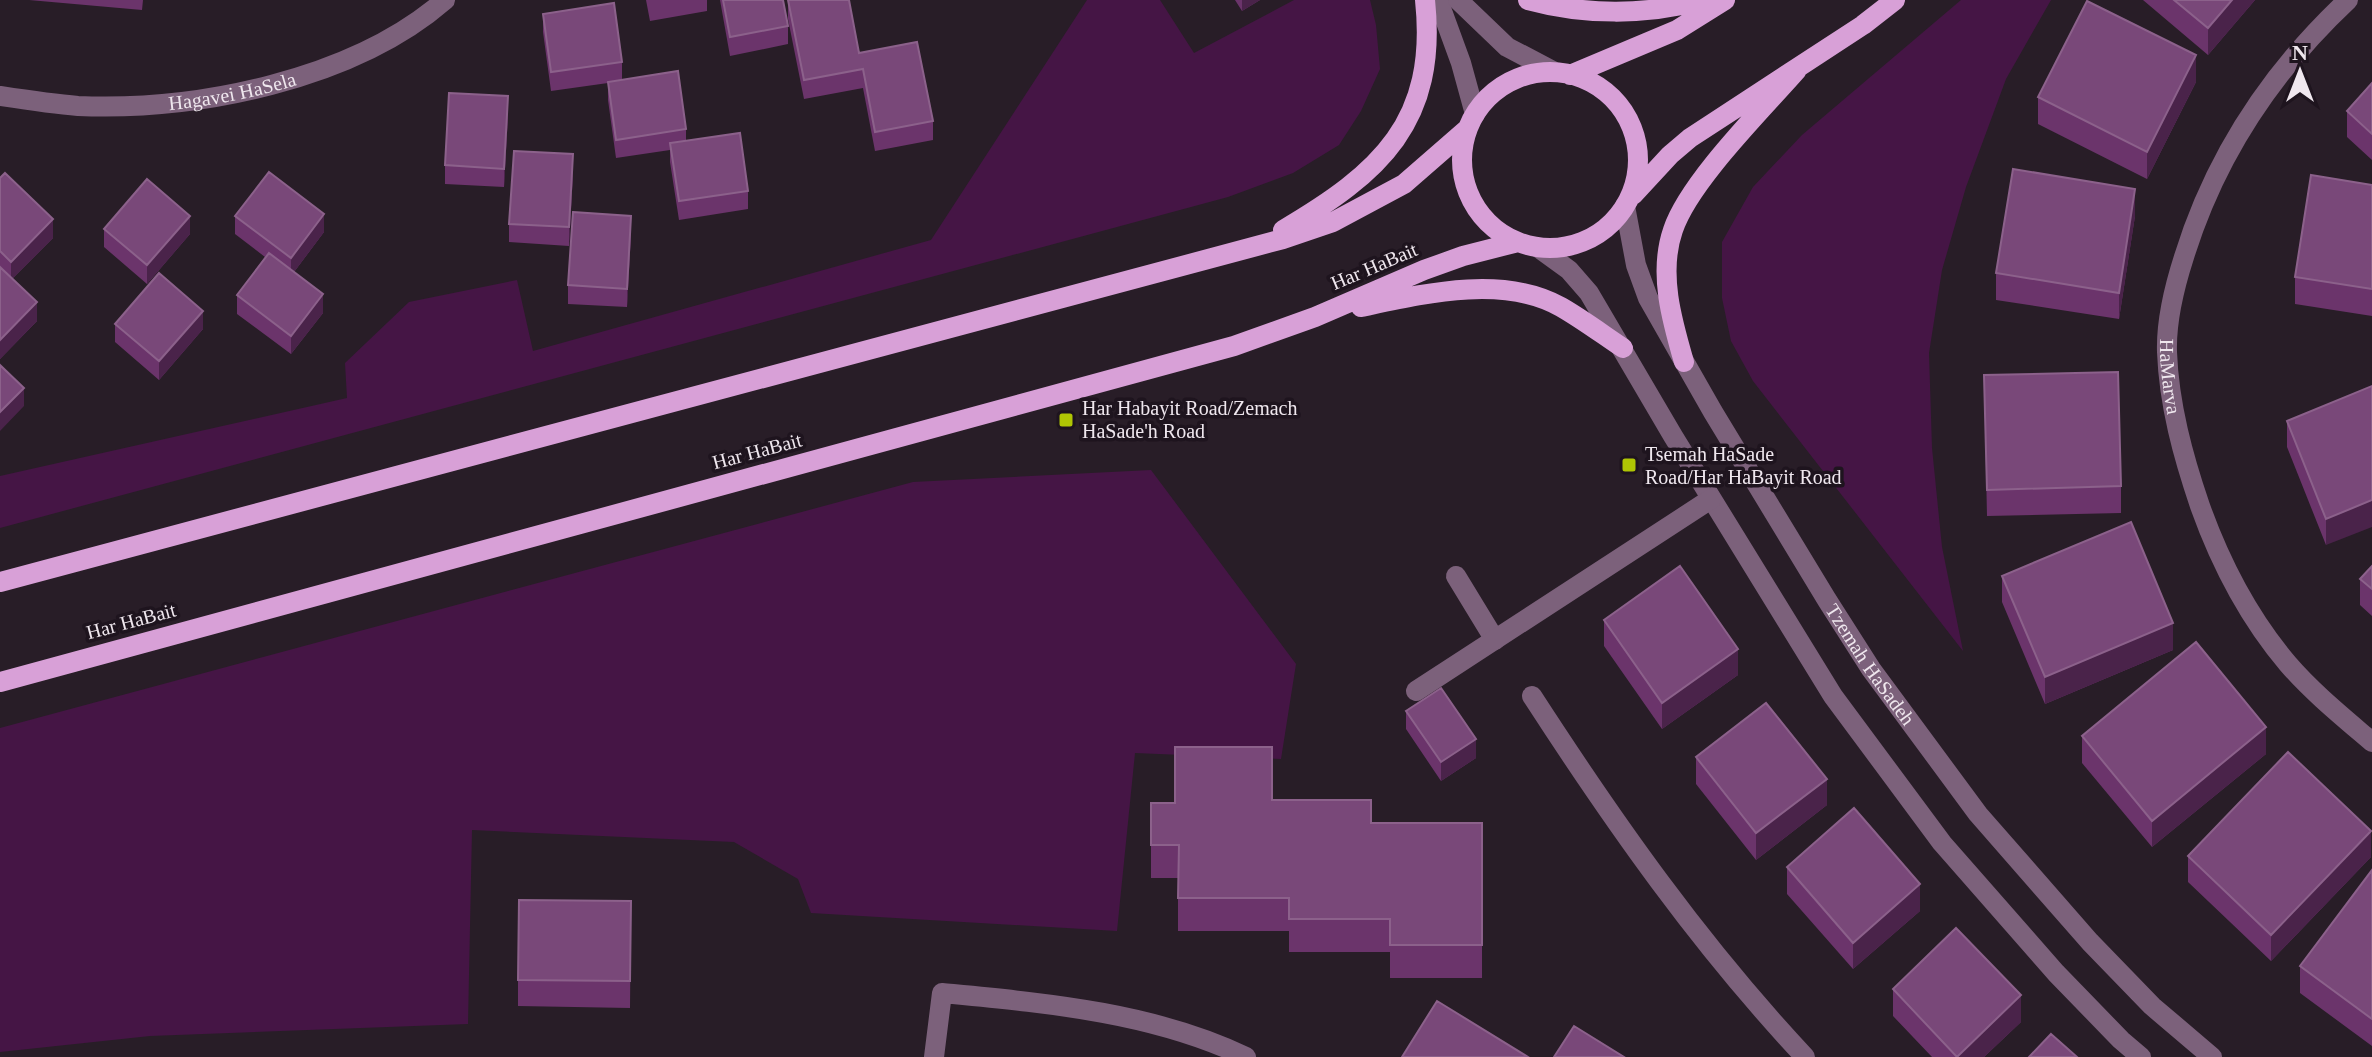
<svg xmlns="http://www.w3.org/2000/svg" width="2372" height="1057" viewBox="0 0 2372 1057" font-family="Georgia,serif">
	<rect width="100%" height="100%" fill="#281d27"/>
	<!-- green -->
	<path fill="#451545" d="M 1087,0 L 1160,0 L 1194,53 L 1294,0 L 1370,0 L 1376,25 L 1380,69 L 1361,111 L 1339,145 L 1293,173 L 1228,197 L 0,528 L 0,476 L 347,398 L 345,363 L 409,302 L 517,280 L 533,351 L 931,240 Z
		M 1961,0 L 2051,0 L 2006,79 L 1966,187 L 1942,270 L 1929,353 L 1932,448 L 1942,547 L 1963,651 L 1753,381 L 1731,341 L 1722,298 L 1722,242 L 1753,187 L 1802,135 Z
		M 1151,470 L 1296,664 L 1281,759 L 1135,753 L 1117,931 L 811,913 L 798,879 L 734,842 L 472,830 L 468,1024 L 150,1036 L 0,1052 L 0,728 L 913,482 Z"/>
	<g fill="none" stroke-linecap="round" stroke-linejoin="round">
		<!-- minor -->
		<g stroke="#7c617b" stroke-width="20">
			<path d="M 1438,0 L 1461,63 L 1475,114"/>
			<path d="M 1458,0 L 1507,47 L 1553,71"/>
			<path id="s1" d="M 2348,0 C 2271,72 2215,157 2184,257 C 2174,288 2166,320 2167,352 C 2169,405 2183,456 2200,506 C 2220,562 2249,618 2288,664 C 2312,692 2344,718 2372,742"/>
			<path id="s2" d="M 0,96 C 26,100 52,104 78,106 C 197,111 353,80 445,0"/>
			<path id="s3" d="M 1625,206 L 1636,265 L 1648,298 L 1713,412 L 1827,600 L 1871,669 L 1978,814 L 2090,942 L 2152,1006 L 2212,1057"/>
			<path d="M 1540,249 L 1569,270 L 1589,293 L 1673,436 L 1833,696 L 1942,843 L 2056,973 L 2121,1040 L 2141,1057"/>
			<path d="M 1456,576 L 1495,640"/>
			<path d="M 1416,691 L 1711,499"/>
			<path d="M 1532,696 C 1615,824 1700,945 1805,1057"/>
			<path d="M 934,1057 L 942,993 C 1045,1003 1152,1012 1246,1057"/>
		</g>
		<!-- major -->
		<path stroke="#d8a0d7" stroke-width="20" d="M 1528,0 C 1583,15 1646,16 1702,0
			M1462 160a88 88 0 1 1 176 0a88 88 0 1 1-176 0Z
			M 1570,75 L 1677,30 L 1725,0
			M 1633,195 L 1670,155 L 1690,138 L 1863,25 L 1895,0
			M 1283,230 C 1380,173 1438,122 1425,0
			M 1361,307 C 1422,294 1503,274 1561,307 C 1582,319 1602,334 1623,348
			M 1684,362 C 1672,321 1658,273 1673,230 C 1689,182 1762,110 1797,70
			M 0,582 L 1283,239 L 1333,222 L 1404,184 L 1466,130
			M 0,682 L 1234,346 L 1315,317 L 1424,270 L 1463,256 L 1518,242"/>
	</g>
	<!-- wall -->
	<path fill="#6b346b" d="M 29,0 L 143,0 L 142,10 Z
		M 646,0 L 707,0 L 707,11 L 650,21 Z
		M 720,0 L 783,0 L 788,26 L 788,44 L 730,56 Z
		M 788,0 L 859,53 L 933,121 L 933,140 L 875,151 L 863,88 L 804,99 L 788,19 Z
		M 1235,0 L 1260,0 L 1242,11 Z
		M 2143,0 L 2255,0 L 2208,55 Z
		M 543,14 L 622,62 L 622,80 L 686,129 L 686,141 L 748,191 L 748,209 L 679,220 L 670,162 L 670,150 L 616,158 L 608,100 L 608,83 L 551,91 L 543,32 Z
		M 2196,82 L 2147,179 L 2038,124 L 2038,97 Z
		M 2372,83 L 2372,160 L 2347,137 L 2347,111 Z
		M 508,115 L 504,187 L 445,184 L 445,165 Z
		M 573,173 L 569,246 L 509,242 L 509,224 Z
		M 0,178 L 53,238 L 12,279 L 37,321 L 0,359 Z
		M 2372,185 L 2372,316 L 2295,304 L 2295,277 Z
		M 235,216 L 324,232 L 294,272 L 323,313 L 291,354 L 237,314 L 237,295 L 265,257 L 235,234 Z
		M 2135,216 L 2119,319 L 1996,300 L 1996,273 Z
		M 104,229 L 190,234 L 147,284 L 104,247 Z
		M 631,234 L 627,307 L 568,304 L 568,285 Z
		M 115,324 L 203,329 L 159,380 L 115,342 Z
		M 1984,375 L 2121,486 L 2121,513 L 1987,516 Z
		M 2372,386 L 2326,545 L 2287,447 L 2287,421 Z
		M 2372,566 L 2372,616 L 2360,605 L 2360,579 Z
		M 2002,576 L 2173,650 L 2045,704 L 2002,602 Z
		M 1604,620 L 1738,675 L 1662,729 L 1604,646 Z
		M 1406,711 L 1476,758 L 1441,781 L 1406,729 Z
		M 2082,736 L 2266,754 L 2152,847 L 2082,763 Z
		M 1696,757 L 1827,805 L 1756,860 L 1696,784 Z
		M 1272,800 L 1371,823 L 1482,823 L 1482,978 L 1390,978 L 1390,952 L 1289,952 L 1289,931 L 1178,931 L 1178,878 L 1151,878 L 1151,803 Z
		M 2188,856 L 2371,857 L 2271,961 L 2188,882 Z
		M 1787,867 L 1920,911 L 1853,969 L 1787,894 Z
		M 2372,870 L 2372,1046 L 2300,993 L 2300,966 Z
		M 631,901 L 630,1008 L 518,1006 L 518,980 Z
		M 1893,989 L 2021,1022 L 1984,1057 L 1932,1057 L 1893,1016 Z"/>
	<!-- shaded-wall -->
	<path fill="#4a234a" d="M 1242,0 L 1260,0 L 1242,11 Z
		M 2232,0 L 2255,0 L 2208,55 L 2208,28 Z
		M 2196,55 L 2196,82 L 2147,179 L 2147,152 Z
		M 508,96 L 508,115 L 504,187 L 504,169 Z
		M 573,154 L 573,173 L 569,246 L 569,227 Z
		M 2135,189 L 2135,216 L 2119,319 L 2119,293 Z
		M 324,214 L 324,232 L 291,276 L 291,258 Z
		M 190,216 L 190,234 L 147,284 L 147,265 Z
		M 631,216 L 631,234 L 627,307 L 627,289 Z
		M 53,219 L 53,238 L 11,280 L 11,262 Z
		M 323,294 L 323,313 L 291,354 L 291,336 Z
		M 37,302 L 37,321 L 0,359 L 0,340 Z
		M 203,311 L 203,329 L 159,380 L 159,361 Z
		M 24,388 L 24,406 L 0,431 L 0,412 Z
		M 2372,500 L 2372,527 L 2326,545 L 2326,519 Z
		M 2173,623 L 2173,650 L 2045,704 L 2045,677 Z
		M 1738,649 L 1738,675 L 1662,729 L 1662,703 Z
		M 2266,727 L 2266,754 L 2152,847 L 2152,821 Z
		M 1476,739 L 1476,758 L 1441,781 L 1441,762 Z
		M 1827,779 L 1827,805 L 1756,860 L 1756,833 Z
		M 2371,831 L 2371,857 L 2271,961 L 2271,935 Z
		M 1920,884 L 1920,911 L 1853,969 L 1853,943 Z
		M 2021,995 L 2021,1022 L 1984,1057 L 1957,1057 Z"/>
	<!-- building -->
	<path fill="#794879" stroke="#8c618b" stroke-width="2" d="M 723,0 L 783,0 L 788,26 L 730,37 Z
		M 788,0 L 849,0 L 859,53 L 917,42 L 933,121 L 875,132 L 863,69 L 804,80 Z
		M 2174,0 L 2232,0 L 2208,28 Z
		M 2087,1 L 2196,55 L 2147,152 L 2038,97 Z
		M 614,3 L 622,62 L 551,72 L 543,14 Z
		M 678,71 L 686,129 L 616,140 L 608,82 Z
		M 2372,83 L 2372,134 L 2347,111 Z
		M 449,93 L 508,96 L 504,169 L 445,165 Z
		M 740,133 L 748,191 L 679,201 L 670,143 Z
		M 514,151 L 573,154 L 569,227 L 509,224 Z
		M 2013,169 L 2135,189 L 2119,293 L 1996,273 Z
		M 269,172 L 324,214 L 291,258 L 235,216 Z
		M 5,173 L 53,219 L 11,262 L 0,251 L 0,178 Z
		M 2311,175 L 2372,185 L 2372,289 L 2295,277 Z
		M 147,179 L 190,216 L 147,265 L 104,229 Z
		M 573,212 L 631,216 L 627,289 L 568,285 Z
		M 269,253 L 323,294 L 291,336 L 237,295 Z
		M 0,267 L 37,302 L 0,340 Z
		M 159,273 L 203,311 L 159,361 L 115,324 Z
		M 0,365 L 24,388 L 0,412 Z
		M 2118,372 L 2121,486 L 1987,490 L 1984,375 Z
		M 2372,386 L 2372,500 L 2326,519 L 2287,421 Z
		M 2131,522 L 2173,623 L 2045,677 L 2002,576 Z
		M 1680,566 L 1738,649 L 1662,703 L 1604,620 Z
		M 2372,566 L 2372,589 L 2360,579 Z
		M 2196,642 L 2266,727 L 2152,821 L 2082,736 Z
		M 1441,688 L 1476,739 L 1441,762 L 1406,711 Z
		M 1766,703 L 1827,779 L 1756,833 L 1696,757 Z
		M 1175,747 L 1272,747 L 1272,800 L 1371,800 L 1371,823 L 1482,823 L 1482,945 L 1390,945 L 1390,919 L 1289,919 L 1289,898 L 1178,898 L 1179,845 L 1151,845 L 1151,803 L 1175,803 Z
		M 2288,752 L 2371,831 L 2271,935 L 2188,856 Z
		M 1854,808 L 1920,884 L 1853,943 L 1787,867 Z
		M 2372,870 L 2372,1019 L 2300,966 Z
		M 519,900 L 631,901 L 630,981 L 518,980 Z
		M 1956,928 L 2021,995 L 1957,1057 L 1893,989 Z
		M 1437,1001 L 1528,1057 L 1402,1057 Z
		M 1574,1026 L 1624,1057 L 1554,1057 Z
		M 2051,1034 L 2077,1057 L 2029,1057 Z"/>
	<!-- markers -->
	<g fill="#afc504" stroke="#1e141e" stroke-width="3">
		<rect x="1058" y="412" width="16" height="16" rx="4"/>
		<rect x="1621" y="457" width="16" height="16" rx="4"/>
	</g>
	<g text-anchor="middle" stroke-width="7" stroke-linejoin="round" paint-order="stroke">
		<!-- street labels -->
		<g font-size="20" fill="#efe7ee" stroke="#1e141e">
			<text dy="7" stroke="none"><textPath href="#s2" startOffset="234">Hagavei HaSela</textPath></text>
			<text transform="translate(1374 266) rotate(-23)" y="7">Har HaBait</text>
			<text dy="7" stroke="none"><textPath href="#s1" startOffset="430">HaMarva</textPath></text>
			<text transform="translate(757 451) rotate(-15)" y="7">Har HaBait</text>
			<text transform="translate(131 621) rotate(-15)" y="7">Har HaBait</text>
			<text dy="7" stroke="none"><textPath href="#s3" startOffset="524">Tzemah HaSadeh</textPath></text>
		</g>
		<!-- poi labels -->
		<g font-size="20" fill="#efe7ee" stroke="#1e141e" text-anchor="start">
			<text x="1082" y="415">Har Habayit Road/Zemach<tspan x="1082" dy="23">HaSade'h Road</tspan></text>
			<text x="1645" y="461">Tsemah HaSade<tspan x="1645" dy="23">Road/Har HaBayit Road</tspan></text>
		</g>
	</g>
	<!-- north arrow -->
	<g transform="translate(2300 72)" stroke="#1e141e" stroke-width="6" paint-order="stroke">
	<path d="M0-6L14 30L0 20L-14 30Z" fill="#efe7ee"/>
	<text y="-12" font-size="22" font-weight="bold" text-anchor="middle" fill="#efe7ee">N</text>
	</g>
</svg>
